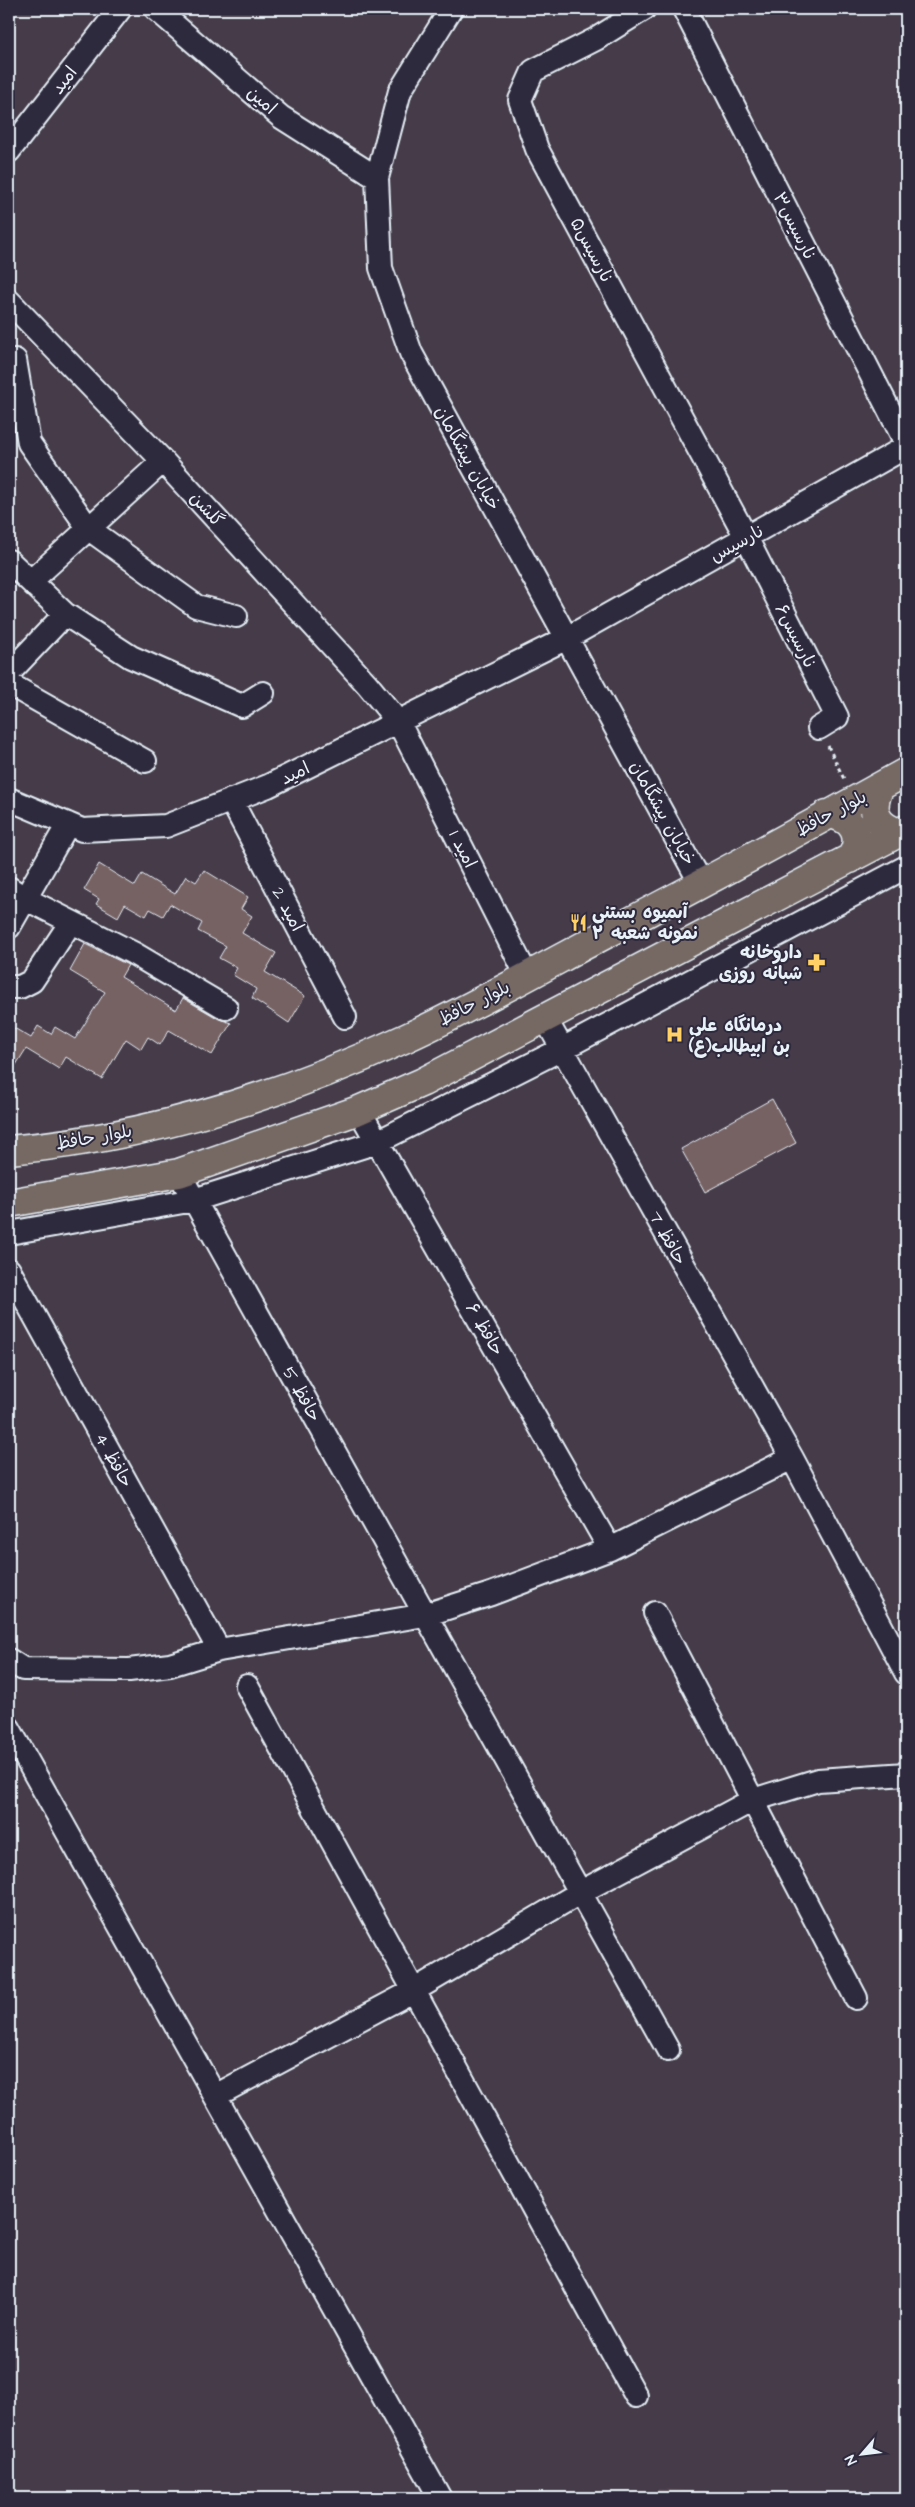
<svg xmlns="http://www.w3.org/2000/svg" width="915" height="2507" viewBox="0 0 915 2507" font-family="'Architects Daughter','Playpen Sans Arabic',sans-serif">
	<rect width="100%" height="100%" fill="#453b49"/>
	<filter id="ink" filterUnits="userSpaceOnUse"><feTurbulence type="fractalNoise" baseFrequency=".02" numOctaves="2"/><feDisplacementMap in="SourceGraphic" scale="10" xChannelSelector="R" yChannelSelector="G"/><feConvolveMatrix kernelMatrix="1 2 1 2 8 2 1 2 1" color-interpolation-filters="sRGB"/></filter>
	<g filter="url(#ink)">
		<!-- built -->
		<path fill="#544751" d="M 658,2489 L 885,2498 L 653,2498 Z"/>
		<!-- building -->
		<path fill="#776264" stroke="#e8f1f8" d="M 99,864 L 135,886 L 142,874 L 175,894 L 186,876 L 196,882 L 204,870 L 248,897 L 241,909 L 252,916 L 242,933 L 276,953 L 265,972 L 305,996 L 289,1023 L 252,998 L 256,989 L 233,975 L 237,968 L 219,958 L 226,946 L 198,931 L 202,923 L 170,904 L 163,916 L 150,909 L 146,916 L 125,904 L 118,917 L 96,904 L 99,899 L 84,890 Z
			M 85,944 L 128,965 L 121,977 L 176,1010 L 183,998 L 219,1019 L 231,1023 L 212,1055 L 169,1030 L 160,1045 L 148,1037 L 141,1049 L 126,1039 L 102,1079 L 66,1057 L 59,1069 L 26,1049 L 9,1076 L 9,1025 L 31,1038 L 38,1026 L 51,1034 L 55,1027 L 75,1039 L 105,992 L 70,971 Z
			M 772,1099 L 796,1143 L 705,1192 L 681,1149 Z"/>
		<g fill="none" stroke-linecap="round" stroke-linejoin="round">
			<defs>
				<path id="minor" d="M 156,9 L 281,117 L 377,178
					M 451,9 L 400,91 L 377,178 L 381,268 L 411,353 L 701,884
					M 644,9 L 596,39 L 533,71 L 520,100 L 537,149 L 746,537 L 837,717 L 819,728
					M 684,9 L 906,443
					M 9,151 L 120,9
					M 9,301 L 163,461 L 367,684 L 399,723 L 527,976
					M 15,360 L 29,443 L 89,529 L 196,606 L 236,616
					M 9,561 L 65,614 L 9,673
					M 31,581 L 163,461
					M 65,614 L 131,657 L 242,706 L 263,693
					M 9,684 L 145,761
					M 9,799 L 82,830 L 166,826 L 268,786 L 567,638 L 906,447
					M 231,800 L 345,1017
					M 9,888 L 26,899 L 133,953 L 226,1008
					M 9,927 L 68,824
					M 9,987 L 20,987 L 32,981 L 71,922
					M 545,1018 L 792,1458 L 906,1673
					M 359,1110 L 610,1549
					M 179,1173 L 668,2050
					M 9,1233 L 194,1200 L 377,1142 L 562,1049 L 906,867
					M 9,1270 L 219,1650
					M 655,1613 L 856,1998
					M 9,1660 L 23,1669 L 129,1670 L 170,1665 L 219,1650 L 425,1615 L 491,1594 L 610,1549 L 792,1458
					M 247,1686 L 636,2396
					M 9,1728 L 440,2498
					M 215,2096 L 413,1991 L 581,1892 L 753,1800 L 818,1780 L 906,1774"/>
				<path id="major" d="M 880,787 C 869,810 875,825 899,833
					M 827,814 C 853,816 865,838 850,859
					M 9,1150 C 146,1138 281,1096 406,1038 C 467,1010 526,977 585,945 C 693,889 800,831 906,772
					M 9,1203 L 179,1173 L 359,1110 L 423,1082 L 906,829"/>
			</defs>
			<!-- minor casing -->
			<use href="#minor" stroke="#e8f1f8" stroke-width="26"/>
			<!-- major casing -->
			<use href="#major" stroke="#e8f1f8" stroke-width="31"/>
			<!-- path -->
			<path stroke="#e8f1f8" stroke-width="3" stroke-dasharray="4 4" stroke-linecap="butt" d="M 828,746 L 844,779"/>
			<!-- minor -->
			<use href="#minor" stroke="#2f2a3d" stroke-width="22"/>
			<!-- major -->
			<use href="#major" stroke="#766964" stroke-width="28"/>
		</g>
	</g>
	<!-- icons -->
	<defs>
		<symbol id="restaurant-bare" viewBox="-9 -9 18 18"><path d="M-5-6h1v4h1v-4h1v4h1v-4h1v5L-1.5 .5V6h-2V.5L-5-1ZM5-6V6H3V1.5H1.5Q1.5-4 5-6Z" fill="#ffd166" stroke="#2f2a3d" stroke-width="2.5" paint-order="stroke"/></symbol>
		<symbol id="pharmacy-bare" viewBox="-9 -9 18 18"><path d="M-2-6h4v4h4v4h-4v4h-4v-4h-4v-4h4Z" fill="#ffd166" stroke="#2f2a3d" stroke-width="2.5" paint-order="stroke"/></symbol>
		<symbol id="hospital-bare" viewBox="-9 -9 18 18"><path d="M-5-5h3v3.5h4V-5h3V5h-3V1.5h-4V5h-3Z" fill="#ffd166" stroke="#2f2a3d" stroke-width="2.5" paint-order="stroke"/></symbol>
	</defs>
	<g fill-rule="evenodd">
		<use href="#restaurant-bare" x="566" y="910" width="25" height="25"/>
		<use href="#pharmacy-bare" x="804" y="950" width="25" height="25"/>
		<use href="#hospital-bare" x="662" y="1022" width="25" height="25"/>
	</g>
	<g text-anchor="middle" stroke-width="4" stroke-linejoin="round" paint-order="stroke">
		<!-- street labels -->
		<g font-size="18" fill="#e8f1f8" stroke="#2f2a3d">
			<text transform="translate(64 80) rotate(-52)" y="6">امید</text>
			<text transform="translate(262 100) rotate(41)" y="6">امین</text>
			<text transform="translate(795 226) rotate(63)" y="6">نارسیس۳</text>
			<text transform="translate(592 250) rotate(62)" y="6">نارسیس۵</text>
			<text transform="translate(468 458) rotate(61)" y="6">خیابان پیشگامان</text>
			<text transform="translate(207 509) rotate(48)" y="6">گلشن</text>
			<text transform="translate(737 543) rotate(-29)" y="6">نارسیس</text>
			<text transform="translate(796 636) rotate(63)" y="6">نارسیس۶</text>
			<text transform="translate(295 773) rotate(-26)" y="6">امید</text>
			<text transform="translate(663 813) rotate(61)" y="6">خیابان پیشگامان</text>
			<text transform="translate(831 813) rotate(-28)" y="6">بلوار حافظ</text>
			<text transform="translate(463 849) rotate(63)" y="6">امید 1</text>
			<text transform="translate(288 909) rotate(62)" y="6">امید 2</text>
			<text transform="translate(474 1003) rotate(-27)" y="6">بلوار حافظ</text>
			<text transform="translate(94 1137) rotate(-10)" y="6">بلوار حافظ</text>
			<text transform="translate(668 1238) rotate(61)" y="6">حافظ 7</text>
			<text transform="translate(485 1329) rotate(60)" y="6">حافظ ۶</text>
			<text transform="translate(302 1394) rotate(61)" y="6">حافظ 5</text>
			<text transform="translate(114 1460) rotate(61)" y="6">حافظ 4</text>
		</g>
		<!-- poi labels -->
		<g font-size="18" font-weight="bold" fill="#e8f1f8" stroke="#2f2a3d" text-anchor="start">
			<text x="592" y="918">آبمیوه بستنی<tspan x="592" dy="21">نمونه شعبه ۲</tspan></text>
			<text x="802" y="958" text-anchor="end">داروخانه<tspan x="802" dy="21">شبانه روزی</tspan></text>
			<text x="689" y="1031">درمانگاه علی<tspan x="689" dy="21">بن ابیطالب(ع)</tspan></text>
		</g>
	</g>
	<!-- margin -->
	<rect width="915" height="2507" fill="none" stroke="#2f2a3d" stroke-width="30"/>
	<rect x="15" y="15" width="885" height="2477" fill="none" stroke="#e8f1f8" stroke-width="2" filter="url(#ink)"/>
	<!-- north arrow -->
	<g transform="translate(862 2454) rotate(242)" stroke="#2f2a3d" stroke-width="4" paint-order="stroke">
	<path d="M0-4L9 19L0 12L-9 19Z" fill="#e8f1f8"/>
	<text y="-8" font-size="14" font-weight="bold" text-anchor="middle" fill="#e8f1f8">N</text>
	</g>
</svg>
